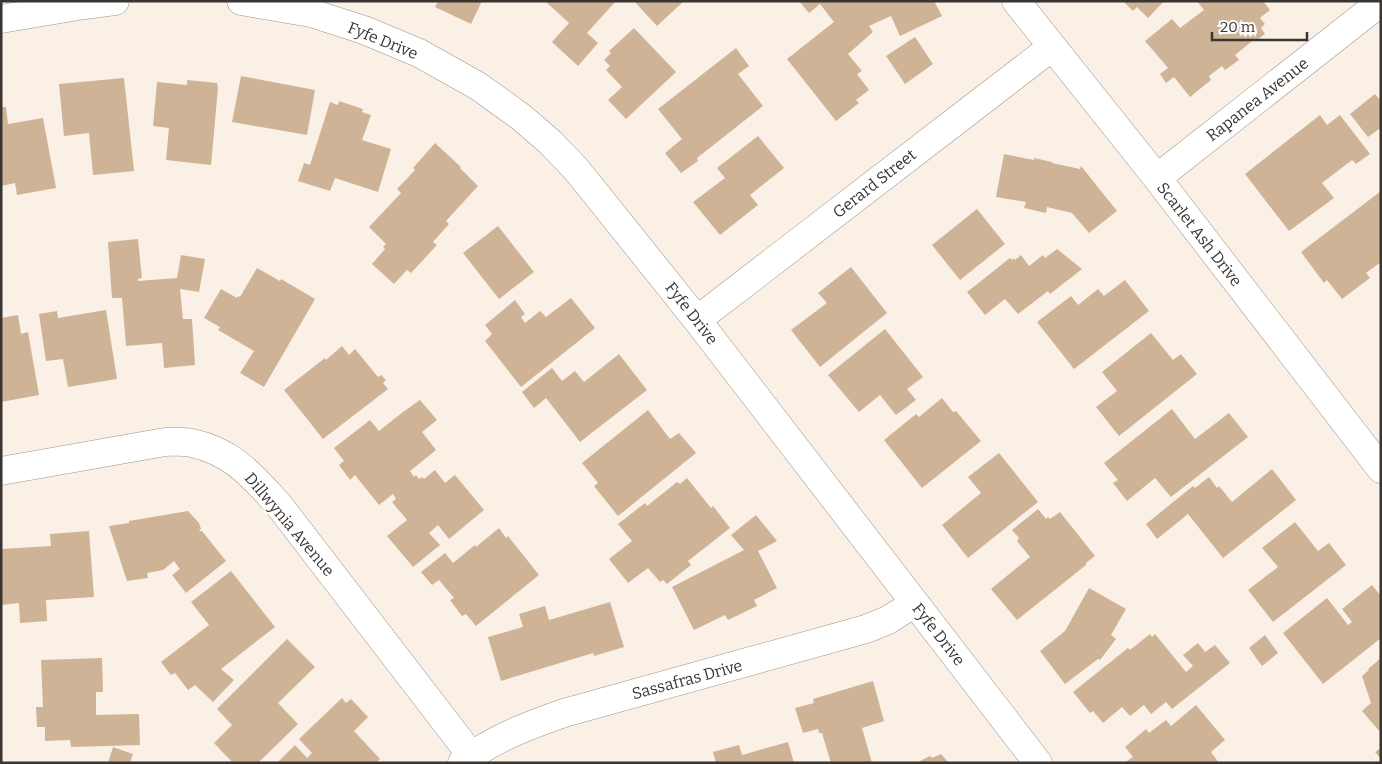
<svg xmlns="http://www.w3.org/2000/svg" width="1382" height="764" viewBox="0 0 1382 764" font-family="Bitter,serif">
	<rect width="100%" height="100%" fill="#faf0e6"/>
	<!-- building -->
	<path fill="#cfb397" d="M 438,1 L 482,1 L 471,24 L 435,7 Z
		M 545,1 L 616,1 L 587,33 L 598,43 L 578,66 L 552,42 L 569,23 Z
		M 634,1 L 684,1 L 657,26 Z
		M 799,1 L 934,1 L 942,16 L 900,36 L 891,16 L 869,26 L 873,32 L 848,54 L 862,71 L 857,74 L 869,90 L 856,100 L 859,103 L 836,121 L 787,59 L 834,22 L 820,4 L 809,13 Z
		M 1123,1 L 1164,1 L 1148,18 L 1137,7 L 1133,11 Z
		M 1197,1 L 1263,1 L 1270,10 L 1260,18 L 1265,24 L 1261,28 L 1265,34 L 1257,40 L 1256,38 L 1235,55 L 1239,60 L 1225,70 L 1222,66 L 1209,76 L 1211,80 L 1190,97 L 1174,77 L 1166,83 L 1160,74 L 1168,68 L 1145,41 L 1172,19 L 1180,28 L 1204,10 Z
		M 634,28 L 676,72 L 626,119 L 608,100 L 622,87 L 606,70 L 610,66 L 604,60 L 611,53 L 609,51 Z
		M 915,37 L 933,64 L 905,84 L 886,56 Z
		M 736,48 L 749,66 L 738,74 L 763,106 L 697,158 L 698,161 L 681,173 L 665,153 L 682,139 L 658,109 Z
		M 241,76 L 315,90 L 307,135 L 232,122 Z
		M 124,78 L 134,171 L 93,175 L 89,133 L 64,136 L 59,84 Z
		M 187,80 L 217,83 L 218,88 L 211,165 L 166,160 L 169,128 L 153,126 L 157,82 L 187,85 Z
		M 1375,94 L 1381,101 L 1381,132 L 1379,129 L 1368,137 L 1350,114 Z
		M 339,101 L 363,109 L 362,112 L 371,115 L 362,140 L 391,149 L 378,192 L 335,178 L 330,191 L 298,181 L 304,163 L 310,165 L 330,102 L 338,105 Z
		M 1,107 L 6,107 L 8,124 L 43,118 L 56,188 L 17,195 L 15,183 L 1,186 Z
		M 1320,115 L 1327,125 L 1340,115 L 1370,154 L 1356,164 L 1352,160 L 1322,183 L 1334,198 L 1289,231 L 1245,174 Z
		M 758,136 L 784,168 L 750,195 L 758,205 L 720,235 L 693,202 L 725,178 L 717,168 Z
		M 435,143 L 461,167 L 460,168 L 478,186 L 446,221 L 449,224 L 433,242 L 437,245 L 411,273 L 407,270 L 394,284 L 372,264 L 385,249 L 383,247 L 386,244 L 369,227 L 401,193 L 397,189 L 415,170 L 413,168 Z
		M 1004,154 L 1034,160 L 1034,158 L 1052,162 L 1052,163 L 1080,169 L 1081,166 L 1117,211 L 1089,233 L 1072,213 L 1047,207 L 1046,213 L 1024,208 L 1026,202 L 996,197 Z
		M 1381,191 L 1381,262 L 1366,273 L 1370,278 L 1342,299 L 1327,280 L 1324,283 L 1301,252 Z
		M 977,209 L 1005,244 L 960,280 L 932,245 Z
		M 498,226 L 534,272 L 499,299 L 463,253 Z
		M 138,239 L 142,278 L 138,279 L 138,281 L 177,278 L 181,255 L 205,259 L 199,292 L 180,289 L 183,319 L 192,319 L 195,365 L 164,368 L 162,343 L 126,346 L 122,298 L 112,298 L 108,242 Z
		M 1057,249 L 1082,269 L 1050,294 L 1048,291 L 1018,314 L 1005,299 L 985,315 L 967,292 L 1010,258 L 1012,260 L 1014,258 L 1015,260 L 1021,255 L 1029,266 L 1043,255 L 1045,258 Z
		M 851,267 L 887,313 L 820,367 L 791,330 L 827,303 L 818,293 Z
		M 257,268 L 280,281 L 281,279 L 315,299 L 264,387 L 240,373 L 254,351 L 218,330 L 220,327 L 204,318 L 221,289 L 237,298 L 238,296 L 240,297 Z
		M 1125,280 L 1149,311 L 1074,369 L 1037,322 L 1071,296 L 1078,305 L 1098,289 L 1104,296 Z
		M 571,298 L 595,328 L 521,387 L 485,341 L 492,334 L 485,325 L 515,300 L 525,314 L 521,317 L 525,323 L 540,311 L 546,317 Z
		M 106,310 L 117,379 L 68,387 L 63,359 L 46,361 L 39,314 L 57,311 L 58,318 Z
		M 18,315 L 21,334 L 28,332 L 39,395 L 1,402 L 1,318 Z
		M 885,329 L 923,377 L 907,389 L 916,400 L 896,415 L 880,395 L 859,412 L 828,375 Z
		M 1151,333 L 1173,360 L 1181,354 L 1197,374 L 1119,436 L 1096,407 L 1117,391 L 1102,372 Z
		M 342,346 L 349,355 L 355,349 L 378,377 L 381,375 L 386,380 L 383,383 L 388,389 L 323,439 L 284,390 L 325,358 L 326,360 Z
		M 619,354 L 647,390 L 580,442 L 546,398 L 534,408 L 522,392 L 552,368 L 562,381 L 575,371 L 584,382 Z
		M 942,398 L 953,412 L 956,411 L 981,441 L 922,488 L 884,440 L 916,414 L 919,417 Z
		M 420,400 L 437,420 L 422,432 L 436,450 L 410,471 L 414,477 L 416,475 L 419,479 L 422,477 L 424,479 L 435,470 L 445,483 L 455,475 L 484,510 L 449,539 L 438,525 L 429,533 L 440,545 L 413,567 L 387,536 L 407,520 L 392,502 L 396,499 L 393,494 L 379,505 L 355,475 L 350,480 L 339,465 L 344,461 L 334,448 L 370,420 L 379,431 L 403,412 Z
		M 1172,409 L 1195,439 L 1229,413 L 1248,437 L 1171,497 L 1155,478 L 1127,501 L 1113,483 L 1118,480 L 1104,463 Z
		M 648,410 L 670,439 L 679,433 L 696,453 L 618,516 L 594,486 L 598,483 L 582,463 Z
		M 999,453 L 1038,502 L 968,558 L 942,525 L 981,493 L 968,477 Z
		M 1272,469 L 1296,500 L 1223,558 L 1188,514 L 1157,539 L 1146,524 L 1193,486 L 1195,488 L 1209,477 L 1217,488 L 1219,486 L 1232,502 Z
		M 687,478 L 711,508 L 713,506 L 730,528 L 688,561 L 691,565 L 667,584 L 663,580 L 660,582 L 648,568 L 628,583 L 609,559 L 632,541 L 618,524 L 645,503 L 647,506 L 677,482 L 680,484 Z
		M 1038,509 L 1046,519 L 1048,517 L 1050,519 L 1060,512 L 1095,556 L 1086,563 L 1086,565 L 1017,620 L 991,589 L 1030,557 L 1017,541 L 1019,538 L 1012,530 Z
		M 188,511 L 199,523 L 201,529 L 199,530 L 200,531 L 202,531 L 226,561 L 186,593 L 172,575 L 180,569 L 174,561 L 163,570 L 147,573 L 148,578 L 127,581 L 109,526 L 129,523 L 129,521 Z
		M 756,515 L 777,541 L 758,551 L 777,588 L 754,600 L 757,606 L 728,620 L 725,615 L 694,630 L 672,587 L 744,550 L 731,535 Z
		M 1295,522 L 1318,551 L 1329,543 L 1346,565 L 1273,622 L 1248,590 L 1278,567 L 1262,548 Z
		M 499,528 L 506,538 L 508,536 L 539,575 L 476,626 L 466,614 L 462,616 L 450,600 L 454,598 L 439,580 L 432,585 L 421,572 L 445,553 L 453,563 L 475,545 L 476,547 Z
		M 89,531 L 94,597 L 46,600 L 47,621 L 20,623 L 19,603 L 1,605 L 1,549 L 51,546 L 50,534 Z
		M 231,571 L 275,627 L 221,669 L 234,680 L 213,702 L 195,685 L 188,690 L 175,673 L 171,675 L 161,662 L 209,625 L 191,602 Z
		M 1372,585 L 1381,596 L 1381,638 L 1323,684 L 1283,633 L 1327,598 L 1348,625 L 1352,622 L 1342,609 Z
		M 1089,588 L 1126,609 L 1111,635 L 1116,639 L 1100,660 L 1098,659 L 1065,684 L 1040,651 L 1065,631 Z
		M 610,602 L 624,647 L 594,656 L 593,653 L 501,681 L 488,637 L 523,627 L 519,614 L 545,606 L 549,620 Z
		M 1150,634 L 1152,637 L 1155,634 L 1186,672 L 1193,666 L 1183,655 L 1198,643 L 1205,652 L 1215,645 L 1230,663 L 1172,709 L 1166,702 L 1151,714 L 1144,705 L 1130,716 L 1122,707 L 1103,723 L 1093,711 L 1090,713 L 1073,692 L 1128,648 L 1130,650 Z
		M 1265,635 L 1278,653 L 1262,666 L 1249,648 Z
		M 287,639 L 315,667 L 278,703 L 298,724 L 258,763 L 233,763 L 214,743 L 232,725 L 217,709 Z
		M 102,658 L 103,692 L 96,692 L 96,715 L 139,714 L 140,745 L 71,747 L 70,740 L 45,741 L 45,727 L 37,727 L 36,707 L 43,707 L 41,660 Z
		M 1381,658 L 1381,733 L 1362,711 L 1371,703 L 1362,676 L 1369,670 L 1368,669 Z
		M 873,681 L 884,721 L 862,728 L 872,763 L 831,763 L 822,733 L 819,733 L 818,729 L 803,733 L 795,708 L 814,703 L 813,699 Z
		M 342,698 L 346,703 L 351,699 L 368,717 L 354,731 L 380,759 L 376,763 L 277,763 L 295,745 L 307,758 L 312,753 L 299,739 Z
		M 1196,705 L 1225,740 L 1211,752 L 1219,763 L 1128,763 L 1127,761 L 1133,757 L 1125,747 L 1146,729 L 1149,733 L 1166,720 L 1171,726 Z
		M 788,742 L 794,763 L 716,763 L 713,752 L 739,745 L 742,755 Z
		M 113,747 L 133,754 L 130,763 L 108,763 Z
		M 1381,748 L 1381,759 L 1375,752 Z
		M 941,754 L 949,763 L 916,763 L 930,756 L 932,758 Z"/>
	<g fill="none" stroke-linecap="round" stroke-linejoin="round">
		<defs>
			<path id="minor" d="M 241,1 L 311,13 L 364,30 L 419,53 L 478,86 L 521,117 L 550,142 L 576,169 L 697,320 L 1038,763
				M 1016,1 L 1157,178 L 1381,469
				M 1,19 L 84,5 L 115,1
				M 1157,178 L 1381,2
				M 697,320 L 1052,47
				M 1,471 L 165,442 C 174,442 184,441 192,443 C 233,452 252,476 278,504 L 471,755
				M 462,763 C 492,739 527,726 564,713 L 866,629 L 888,620 L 915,603"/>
		</defs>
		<!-- minor casing -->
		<use href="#minor" stroke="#9d948b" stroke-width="29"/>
		<!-- minor -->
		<use href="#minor" stroke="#fff" stroke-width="28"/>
	</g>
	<g text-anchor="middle" stroke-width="4.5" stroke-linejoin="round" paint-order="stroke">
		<!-- street labels -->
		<g font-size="16" fill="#393532" stroke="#fff">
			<text transform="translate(383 40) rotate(22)" y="6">Fyfe Drive</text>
			<text transform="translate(1257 99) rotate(-38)" y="6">Rapanea Avenue</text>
			<text transform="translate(874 183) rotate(-38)" y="6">Gerard Street</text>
			<text transform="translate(1200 234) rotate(52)" y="6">Scarlet Ash Drive</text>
			<text transform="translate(692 313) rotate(52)" y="6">Fyfe Drive</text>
			<text transform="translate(290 524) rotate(50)" y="6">Dillwynia Avenue</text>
			<text transform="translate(939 634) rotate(52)" y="6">Fyfe Drive</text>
			<text transform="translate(687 679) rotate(-15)" y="6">Sassafras Drive</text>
		</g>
	</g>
	<!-- border -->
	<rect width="1382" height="764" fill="none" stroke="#393532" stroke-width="5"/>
	<!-- scale -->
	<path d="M1212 32v8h95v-8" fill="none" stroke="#393532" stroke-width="2.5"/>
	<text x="1220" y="32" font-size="15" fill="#393532" stroke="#ffffff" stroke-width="4" paint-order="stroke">20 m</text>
</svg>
